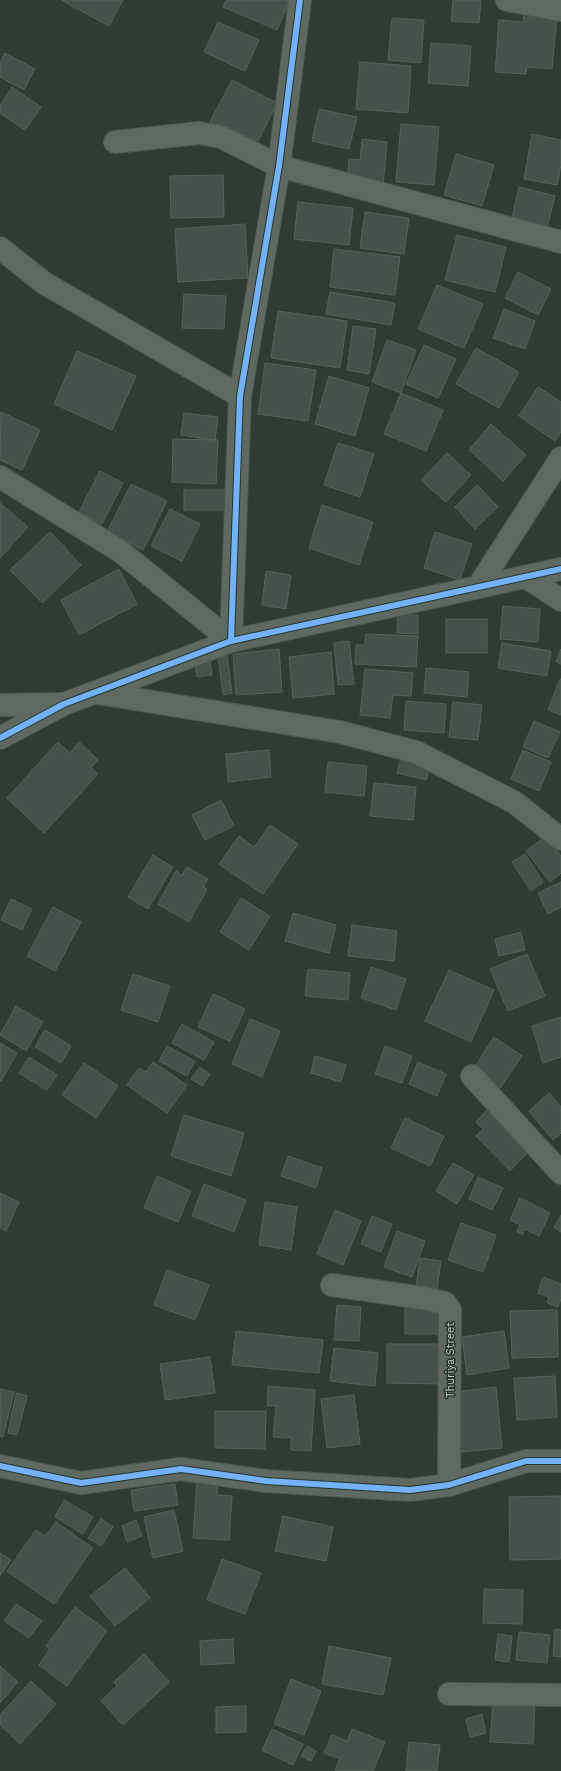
<svg xmlns="http://www.w3.org/2000/svg" width="561" height="1771" viewBox="0 0 561 1771" font-family="'Work Sans',sans-serif">
	<rect width="100%" height="100%" fill="#303b33"/>
	<!-- building -->
	<path fill="#47504a" stroke="#58625b" d="M 61,0 L 123,0 L 109,26 Z
		M 226,0 L 290,0 L 277,30 L 223,7 Z
		M 453,0 L 481,0 L 479,23 L 451,21 Z
		M 524,13 L 557,16 L 552,69 L 527,67 L 526,74 L 495,72 L 499,20 L 523,22 Z
		M 392,18 L 424,20 L 421,63 L 388,60 Z
		M 218,22 L 259,40 L 245,71 L 204,52 Z
		M 431,43 L 471,46 L 468,86 L 428,83 Z
		M 5,53 L 35,69 L 24,90 L 0,77 L 0,63 Z
		M 360,62 L 411,66 L 408,113 L 356,109 Z
		M 232,80 L 277,103 L 256,145 L 210,122 Z
		M 12,87 L 41,107 L 25,130 L 0,113 L 0,105 Z
		M 319,109 L 357,117 L 349,149 L 312,141 Z
		M 401,124 L 439,127 L 434,185 L 396,182 Z
		M 532,134 L 561,140 L 561,165 L 557,185 L 524,179 Z
		M 362,139 L 387,142 L 383,186 L 347,183 L 349,159 L 360,160 Z
		M 456,154 L 494,165 L 482,206 L 444,195 Z
		M 223,175 L 224,217 L 171,218 L 170,176 Z
		M 519,187 L 555,196 L 547,227 L 512,218 Z
		M 298,202 L 353,208 L 349,245 L 294,239 Z
		M 365,212 L 409,218 L 404,254 L 360,248 Z
		M 245,224 L 248,278 L 178,282 L 175,229 Z
		M 457,235 L 506,247 L 495,292 L 445,280 Z
		M 334,249 L 400,257 L 395,295 L 330,287 Z
		M 518,272 L 551,289 L 538,315 L 505,298 Z
		M 437,285 L 483,304 L 464,348 L 418,329 Z
		M 330,292 L 395,303 L 391,325 L 326,314 Z
		M 184,294 L 226,296 L 224,329 L 182,328 Z
		M 504,309 L 535,321 L 525,349 L 493,338 Z
		M 278,311 L 347,321 L 340,368 L 271,358 Z
		M 353,326 L 376,329 L 369,374 L 347,370 Z
		M 387,340 L 416,350 L 401,393 L 372,382 Z
		M 424,345 L 456,359 L 438,398 L 406,384 Z
		M 476,348 L 519,372 L 499,408 L 456,384 Z
		M 77,351 L 136,376 L 112,430 L 54,404 Z
		M 265,363 L 316,370 L 308,421 L 258,414 Z
		M 329,376 L 369,388 L 355,436 L 315,424 Z
		M 538,387 L 561,402 L 561,432 L 555,441 L 519,416 Z
		M 401,393 L 443,410 L 426,451 L 384,434 Z
		M 1,412 L 40,430 L 22,470 L 0,460 Z
		M 184,413 L 218,417 L 215,440 L 181,435 Z
		M 491,424 L 526,455 L 503,481 L 469,450 Z
		M 173,439 L 218,440 L 216,484 L 172,482 Z
		M 338,443 L 374,454 L 360,497 L 324,485 Z
		M 447,453 L 471,475 L 446,502 L 421,480 Z
		M 100,471 L 123,483 L 102,524 L 79,512 Z
		M 131,484 L 167,501 L 143,550 L 107,532 Z
		M 477,485 L 498,507 L 475,529 L 455,507 Z
		M 184,490 L 227,490 L 226,510 L 184,510 Z
		M 0,503 L 28,527 L 0,558 Z
		M 322,505 L 373,522 L 359,565 L 309,548 Z
		M 170,509 L 200,524 L 182,561 L 151,546 Z
		M 50,532 L 81,565 L 42,603 L 10,570 Z
		M 435,532 L 472,544 L 460,580 L 424,568 Z
		M 119,569 L 137,604 L 79,635 L 61,600 Z
		M 266,571 L 291,575 L 286,609 L 262,605 Z
		M 503,606 L 540,609 L 538,642 L 500,639 Z
		M 398,614 L 418,615 L 418,634 L 397,633 Z
		M 446,619 L 487,619 L 487,653 L 446,653 Z
		M 366,634 L 418,636 L 416,667 L 355,664 L 356,645 L 365,645 Z
		M 349,641 L 354,684 L 338,685 L 334,643 Z
		M 502,643 L 551,651 L 547,676 L 498,668 Z
		M 279,649 L 282,692 L 236,695 L 233,654 Z
		M 561,649 L 561,664 L 556,662 Z
		M 331,652 L 334,694 L 293,698 L 289,657 Z
		M 227,655 L 232,693 L 223,695 L 218,656 Z
		M 210,659 L 212,675 L 197,677 L 195,661 Z
		M 426,668 L 469,672 L 467,697 L 424,693 Z
		M 365,669 L 413,673 L 411,696 L 393,695 L 390,718 L 360,715 Z
		M 560,679 L 561,679 L 561,715 L 548,710 Z
		M 406,701 L 446,704 L 444,733 L 404,730 Z
		M 453,702 L 482,705 L 478,740 L 449,737 Z
		M 534,721 L 560,732 L 548,758 L 523,747 Z
		M 58,742 L 70,753 L 79,742 L 98,760 L 91,767 L 98,774 L 44,833 L 7,798 Z
		M 269,750 L 271,777 L 228,782 L 226,754 Z
		M 523,750 L 551,762 L 539,791 L 511,779 Z
		M 401,758 L 430,765 L 426,780 L 397,773 Z
		M 328,762 L 367,766 L 364,796 L 325,792 Z
		M 374,783 L 416,787 L 413,820 L 370,816 Z
		M 221,800 L 234,826 L 205,840 L 192,815 Z
		M 270,825 L 298,844 L 263,894 L 219,864 L 239,836 L 254,847 Z
		M 546,836 L 561,856 L 561,873 L 550,882 L 526,851 Z
		M 525,854 L 543,882 L 531,891 L 512,862 Z
		M 153,855 L 173,867 L 148,909 L 128,897 Z
		M 187,867 L 208,879 L 203,887 L 207,889 L 189,922 L 158,904 L 176,871 L 182,875 Z
		M 561,882 L 561,907 L 548,914 L 538,893 Z
		M 241,898 L 270,916 L 249,950 L 220,932 Z
		M 11,899 L 32,909 L 22,930 L 1,920 Z
		M 53,907 L 81,922 L 55,971 L 27,956 Z
		M 293,913 L 336,925 L 329,953 L 285,941 Z
		M 352,925 L 397,931 L 394,961 L 348,956 Z
		M 521,932 L 525,950 L 499,956 L 495,939 Z
		M 527,954 L 545,996 L 508,1011 L 490,969 Z
		M 371,967 L 406,979 L 396,1010 L 361,998 Z
		M 308,969 L 350,973 L 348,1000 L 305,996 Z
		M 449,970 L 494,990 L 471,1042 L 425,1021 Z
		M 133,974 L 170,986 L 158,1022 L 121,1010 Z
		M 213,994 L 245,1009 L 230,1041 L 198,1027 Z
		M 16,1006 L 43,1022 L 26,1051 L 0,1035 Z
		M 561,1017 L 561,1057 L 543,1063 L 532,1026 Z
		M 250,1019 L 280,1031 L 262,1077 L 232,1064 Z
		M 182,1024 L 214,1042 L 204,1060 L 172,1043 Z
		M 45,1030 L 71,1046 L 61,1063 L 35,1047 Z
		M 494,1037 L 522,1056 L 500,1088 L 473,1070 Z
		M 0,1043 L 17,1053 L 1,1081 L 0,1080 Z
		M 167,1046 L 195,1061 L 187,1076 L 159,1061 Z
		M 385,1046 L 412,1056 L 402,1083 L 375,1074 Z
		M 315,1056 L 346,1065 L 341,1082 L 311,1073 Z
		M 29,1057 L 57,1075 L 47,1090 L 19,1073 Z
		M 153,1062 L 187,1085 L 167,1113 L 127,1085 L 139,1068 L 146,1072 Z
		M 418,1062 L 446,1074 L 437,1096 L 409,1084 Z
		M 84,1063 L 118,1086 L 96,1118 L 62,1095 Z
		M 200,1067 L 210,1074 L 202,1086 L 191,1079 Z
		M 549,1093 L 561,1107 L 561,1133 L 553,1140 L 529,1111 Z
		M 491,1106 L 532,1148 L 510,1171 L 476,1136 L 483,1129 L 476,1122 Z
		M 184,1115 L 244,1133 L 231,1176 L 171,1156 Z
		M 405,1118 L 444,1136 L 430,1166 L 391,1148 Z
		M 288,1156 L 322,1168 L 316,1188 L 281,1176 Z
		M 453,1163 L 474,1175 L 457,1204 L 436,1191 Z
		M 157,1176 L 191,1191 L 178,1222 L 144,1208 Z
		M 478,1177 L 503,1188 L 492,1210 L 469,1199 Z
		M 204,1184 L 246,1200 L 234,1232 L 192,1216 Z
		M 0,1193 L 19,1202 L 6,1231 L 0,1228 Z
		M 520,1198 L 550,1213 L 539,1236 L 525,1229 L 522,1235 L 517,1232 L 520,1225 L 510,1220 Z
		M 265,1202 L 297,1207 L 291,1250 L 259,1245 Z
		M 335,1210 L 361,1221 L 343,1265 L 317,1254 Z
		M 561,1215 L 561,1232 L 554,1228 Z
		M 372,1216 L 392,1224 L 381,1252 L 361,1244 Z
		M 461,1223 L 496,1235 L 483,1272 L 448,1260 Z
		M 397,1231 L 425,1241 L 412,1277 L 384,1267 Z
		M 420,1258 L 441,1261 L 437,1289 L 416,1286 Z
		M 167,1270 L 209,1285 L 195,1320 L 154,1305 Z
		M 543,1277 L 561,1284 L 561,1299 L 558,1307 L 547,1303 L 549,1297 L 538,1293 Z
		M 337,1305 L 361,1307 L 359,1341 L 334,1340 Z
		M 405,1307 L 440,1308 L 440,1334 L 405,1334 Z
		M 557,1310 L 558,1357 L 512,1358 L 510,1311 Z
		M 236,1331 L 323,1340 L 319,1373 L 232,1365 Z
		M 504,1331 L 509,1368 L 467,1375 L 462,1337 Z
		M 387,1344 L 441,1344 L 441,1384 L 387,1383 Z
		M 334,1348 L 378,1353 L 375,1386 L 330,1381 Z
		M 210,1357 L 215,1393 L 165,1400 L 160,1364 Z
		M 555,1376 L 557,1417 L 517,1420 L 514,1378 Z
		M 268,1386 L 315,1390 L 311,1451 L 291,1450 L 291,1438 L 273,1437 L 276,1406 L 267,1406 Z
		M 496,1387 L 502,1448 L 461,1452 L 455,1392 Z
		M 0,1389 L 14,1392 L 3,1437 L 0,1436 Z
		M 16,1393 L 27,1396 L 17,1435 L 8,1433 Z
		M 354,1395 L 360,1444 L 327,1448 L 321,1399 Z
		M 215,1411 L 266,1411 L 265,1449 L 215,1448 Z
		M 197,1481 L 218,1483 L 217,1495 L 232,1496 L 229,1540 L 193,1538 Z
		M 175,1484 L 178,1505 L 134,1511 L 131,1490 Z
		M 561,1496 L 561,1559 L 510,1560 L 509,1497 Z
		M 64,1500 L 93,1517 L 83,1534 L 55,1517 Z
		M 174,1510 L 183,1551 L 153,1558 L 144,1517 Z
		M 283,1516 L 333,1527 L 326,1561 L 275,1551 Z
		M 101,1519 L 113,1527 L 101,1546 L 88,1538 Z
		M 136,1520 L 142,1536 L 127,1542 L 122,1526 Z
		M 56,1522 L 93,1548 L 54,1604 L 7,1571 L 36,1530 L 45,1536 Z
		M 0,1553 L 11,1560 L 0,1576 Z
		M 222,1559 L 261,1573 L 245,1614 L 207,1600 Z
		M 125,1568 L 150,1598 L 115,1626 L 90,1596 Z
		M 484,1589 L 523,1590 L 522,1624 L 483,1623 Z
		M 16,1604 L 42,1621 L 29,1638 L 4,1621 Z
		M 75,1607 L 107,1631 L 67,1686 L 39,1665 L 50,1649 L 46,1646 Z
		M 555,1629 L 561,1630 L 561,1657 L 553,1656 Z
		M 519,1632 L 550,1635 L 547,1663 L 516,1660 Z
		M 498,1634 L 512,1636 L 509,1662 L 495,1660 Z
		M 233,1639 L 234,1663 L 201,1665 L 200,1641 Z
		M 329,1646 L 391,1658 L 383,1695 L 322,1684 Z
		M 144,1654 L 169,1682 L 123,1725 L 101,1701 L 117,1686 L 114,1682 Z
		M 0,1666 L 18,1682 L 0,1703 Z
		M 291,1679 L 321,1691 L 304,1735 L 274,1724 Z
		M 31,1681 L 56,1704 L 20,1744 L 0,1725 L 0,1715 Z
		M 493,1702 L 535,1704 L 533,1744 L 490,1742 Z
		M 246,1706 L 246,1732 L 216,1733 L 216,1707 Z
		M 482,1714 L 486,1733 L 470,1737 L 466,1719 Z
		M 272,1729 L 303,1744 L 293,1765 L 262,1750 Z
		M 352,1729 L 385,1742 L 373,1771 L 337,1771 L 335,1770 L 340,1759 L 324,1753 L 332,1735 L 347,1741 Z
		M 409,1742 L 440,1745 L 437,1771 L 406,1771 Z
		M 307,1746 L 316,1751 L 311,1761 L 301,1756 Z"/>
	<g fill="none" stroke-linecap="round" stroke-linejoin="round">
		<defs>
			<path id="minor" d="M 507,0 L 561,10
				M 115,142 L 199,133 L 221,137 L 279,166 L 561,242
				M 0,248 L 44,283 L 240,396
				M 0,477 L 120,551 L 231,641
				M 526,577 L 561,600
				M 478,587 L 561,458
				M 231,641 L 240,396 L 279,166 L 300,0
				M 97,693 L 340,732 L 416,752 L 514,802 L 561,839
				M 0,705 L 61,704
				M 0,738 L 64,704 L 231,641 L 561,569
				M 472,1076 L 561,1173
				M 332,1285 L 423,1298 L 445,1303 L 450,1310 L 449,1485
				M 0,1466 L 81,1483 L 181,1469 L 266,1481 L 410,1490 L 449,1485 L 526,1461 L 561,1461
				M 449,1694 L 561,1695"/>
		</defs>
		<!-- minor casing -->
		<use href="#minor" stroke="#4f5751" stroke-width="24"/>
		<!-- minor -->
		<use href="#minor" stroke="#606862" stroke-width="22"/>
		<defs>
			<path id="cycleway" d="M 231,641 L 240,396 L 279,166 L 300,0
				M 0,738 L 64,704 L 231,641 L 561,569
				M 0,1466 L 81,1483 L 181,1469 L 266,1481 L 410,1490 L 449,1485 L 526,1461 L 561,1461"/>
		</defs>
		<!-- cycleway casing -->
		<use href="#cycleway" stroke="#233629" stroke-width="8"/>
		<!-- cycleway -->
		<use href="#cycleway" stroke="#73b2f8" stroke-width="6"/>
	</g>
	<g text-anchor="middle" stroke-width="3" stroke-linejoin="round" paint-order="stroke">
		<!-- street labels -->
		<g font-size="11" fill="#bccac0" stroke="#233629">
			<text transform="translate(450 1360) rotate(-90)" y="4">Thuriya Street</text>
		</g>
	</g>
</svg>
